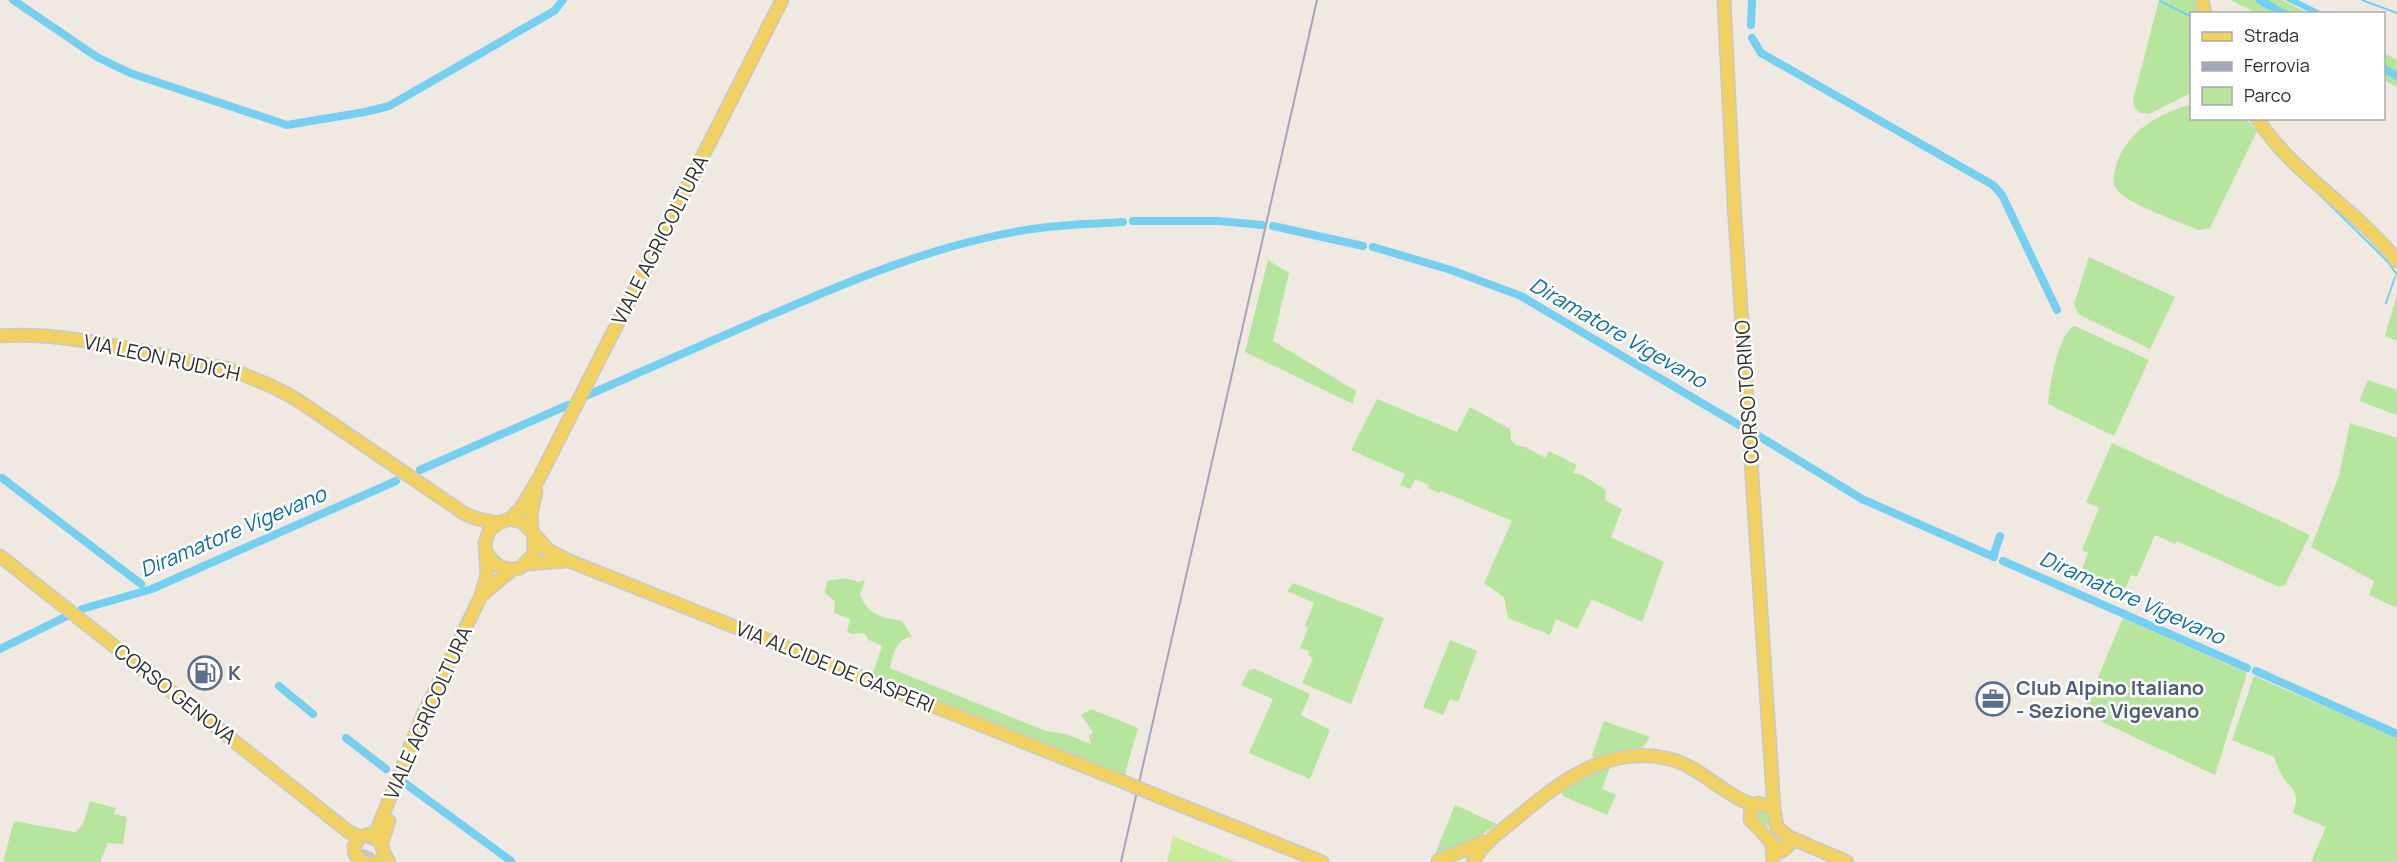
<svg xmlns="http://www.w3.org/2000/svg" width="2397" height="862" viewBox="0 0 2397 862" font-family="Manrope,sans-serif">
	<rect width="100%" height="100%" fill="#efe9e1"/>
	<!-- green -->
	<path fill="#b6e59e" d="M 2159,0 L 2195,0 L 2198,13 L 2192,14 L 2191,93 L 2149,114 L 2140,113 L 2134,107 L 2133,100 Z
		M 2230,0 L 2282,0 L 2308,13 L 2256,13 Z
		M 2384,53 L 2397,60 L 2397,87 L 2384,80 Z
		M 2191,104 L 2192,118 L 2246,119 L 2257,131 L 2210,228 L 2199,230 C 2180,222 2131,205 2119,192 C 2111,185 2114,175 2116,166 C 2126,131 2159,114 2191,104 Z
		M 2089,257 L 2175,297 L 2150,349 L 2078,314 L 2074,304 Z
		M 1268,260 L 1289,273 L 1273,341 L 1356,391 L 1353,404 L 1245,352 Z
		M 2397,294 L 2397,341 L 2385,336 Z
		M 2075,326 L 2149,360 L 2114,436 L 2048,404 C 2050,385 2057,334 2075,326 Z
		M 2368,380 L 2397,390 L 2397,415 L 2359,401 Z
		M 1377,399 L 1457,432 L 1470,407 L 1510,429 L 1511,440 L 1515,445 L 1525,447 L 1545,458 L 1549,451 L 1577,465 L 1573,473 L 1582,475 L 1606,490 L 1605,500 L 1622,509 L 1611,537 L 1664,562 L 1642,622 L 1592,599 L 1577,629 L 1556,619 L 1550,635 L 1508,618 L 1504,597 L 1484,583 L 1512,521 L 1441,491 L 1440,493 L 1428,488 L 1429,485 L 1415,479 L 1410,489 L 1400,485 L 1405,474 L 1351,450 Z
		M 2350,423 L 2397,438 L 2397,608 L 2369,595 L 2374,581 L 2311,547 L 2339,476 Z
		M 2112,443 L 2310,535 L 2285,585 L 2279,587 L 2177,541 L 2175,544 L 2155,535 L 2137,577 L 2131,575 L 2123,594 L 2080,575 L 2088,553 L 2082,550 L 2099,508 L 2086,502 Z
		M 845,578 L 859,582 L 865,580 L 860,595 C 869,616 881,617 902,621 L 912,637 C 896,638 893,655 890,668 L 1046,731 L 1066,734 L 1091,744 L 1089,736 L 1093,732 L 1081,715 L 1091,709 L 1138,728 L 1124,777 L 872,676 L 882,646 L 869,640 L 864,633 L 851,634 L 847,632 L 850,619 L 834,613 L 835,601 L 825,593 L 827,581 Z
		M 1293,583 L 1384,618 L 1351,704 L 1302,683 L 1313,658 L 1308,655 L 1309,651 L 1300,648 L 1308,628 L 1305,626 L 1314,603 L 1287,591 Z
		M 2123,618 L 2247,673 L 2215,775 L 2083,713 Z
		M 1450,640 L 1477,651 L 1458,702 L 1450,699 L 1443,715 L 1423,707 Z
		M 1255,669 L 1310,694 L 1301,715 L 1330,730 L 1310,779 L 1249,753 L 1273,699 L 1241,685 L 1249,670 Z
		M 2254,676 L 2397,738 L 2397,862 L 2311,862 L 2326,827 L 2293,813 C 2302,787 2288,790 2279,770 C 2277,766 2276,761 2274,757 L 2232,740 Z
		M 1604,721 L 1650,737 L 1643,747 L 1593,757 L 1592,755 Z
		M 1610,767 L 1602,789 L 1616,795 L 1607,815 L 1563,796 L 1562,790 L 1583,776 Z
		M 90,801 L 116,808 L 114,814 L 127,817 L 123,844 L 108,843 L 100,862 L 3,862 L 14,821 L 75,832 L 83,825 Z
		M 1455,805 L 1497,824 L 1477,838 L 1435,854 Z
		M 1760,809 L 1767,811 L 1771,828 L 1783,841 L 1782,844 L 1769,826 L 1756,820 L 1755,812 Z"/>
	<!-- pitch -->
	<path fill="#c9ec9a" d="M 1173,836 L 1236,862 L 1167,862 Z"/>
	<!-- water -->
	<path fill="#75cff0" d="M 2285,0 L 2298,0 L 2324,13 L 2311,13 Z"/>
	<g fill="none" stroke-linecap="round" stroke-linejoin="round">
		<!-- stream -->
		<path stroke="#75cff0" stroke-width="2" d="M 2362,0 L 2397,13
			M 2160,1 L 2192,17
			M 2249,118 L 2267,142
			M 2320,195 L 2388,262 L 2397,275
			M 2386,303 L 2395,277"/>
		<!-- canal -->
		<path stroke="#75cff0" stroke-width="8" d="M 13,0 L 97,57 L 130,73 L 287,125 L 365,112 L 389,106 L 554,11 L 563,0
			M 2260,0 L 2284,14
			M 1751,25 L 1752,0
			M 1752,38 L 1761,53 L 1993,185 L 2002,195 L 2057,310
			M 2384,69 L 2397,76
			M 1133,221 L 1219,221 L 1262,225
			M 1273,226 L 1363,246
			M 1373,247 L 1451,270 L 1521,296 L 1739,425
			M 771,315 C 856,278 940,243 1032,229 C 1062,224 1093,224 1123,222
			M 588,395 L 766,317
			M 1757,435 L 1862,499 L 1994,557
			M 420,470 L 568,405
			M 2,478 L 141,584
			M 1993,557 L 2000,536
			M 2003,561 L 2247,668
			M 82,609 L 152,589 L 396,481
			M 0,649 L 65,617
			M 2256,671 L 2397,734
			M 279,686 L 313,714
			M 346,738 L 386,769
			M 406,784 L 511,861"/>
		<!-- major-tunnel -->
		<path stroke="#c8c4bd" stroke-width="12" stroke-dasharray="12 6" stroke-linecap="butt" d="M 364,862 L 377,830"/>
		<defs>
			<path id="major" d="M 1724,0 L 1734,203 L 1774,809
				M 2202,0 L 2205,14
				M 2257,118 C 2292,174 2357,209 2397,261
				M 0,336 C 72,331 157,356 229,369 C 255,379 279,388 302,403 L 465,514 L 478,519 L 498,523
				M 510,519 L 521,508 L 538,480 L 782,0
				M 532,531 L 531,514 L 536,491
				M 534,534 L 548,550 L 567,560 L 1104,774
				M 0,556 L 349,832 L 360,837
				M 526,564 L 565,561
				M 482,595 L 513,569
				M 1175,803 L 1322,862
				M 1758,803 L 1774,809 L 1777,827 L 1789,837 L 1789,845 L 1782,851 C 1774,848 1760,828 1750,820 L 1751,809 Z
				M 377,830 L 422,717 L 481,596 L 487,574 L 485,543 L 489,531 L 498,523 L 510,519 L 522,522 L 534,534 L 534,554 L 520,568 C 506,571 496,567 488,555
				M 1789,837 L 1847,862
				M 382,842 L 389,821
				M 1772,843 L 1773,862
				M 1438,861 L 1483,842
				M 363,862 L 355,855 L 354,846 L 360,837 L 370,834 L 380,840 L 383,851 L 389,862
				M 374,862 L 375,862
				M 1473,862 C 1483,843 1502,830 1518,817 C 1562,780 1609,744 1670,759 C 1701,767 1723,795 1754,805"/>
		</defs>
		<!-- major casing -->
		<use href="#major" stroke="#c9c9c9" stroke-width="15"/>
		<!-- major -->
		<use href="#major" stroke="#f2d163" stroke-width="12"/>
		<!-- rail -->
		<path stroke="#a3a6b8" stroke-width="2" d="M 1121,862 L 1317,0"/>
		<defs>
			<path id="major-bridge" d="M 1104,774 L 1175,803"/>
		</defs>
		<!-- major-bridge casing -->
		<use href="#major-bridge" stroke="#c9c9c9" stroke-width="15" stroke-linecap="butt"/>
		<!-- major-bridge -->
		<use href="#major-bridge" stroke="#f2d163" stroke-width="12"/>
	</g>
	<!-- icons -->
	<defs>
		<symbol id="fuel-ring" viewBox="-11 -11 22 22"><circle r="9.5" fill="#fff" stroke="#5c6f8a" stroke-width="1.5"/><path d="M-5.5-6h7V0h2V4h1.3V-2.5L3-4.5l.8-.8L6-3V5H2.5V1h-1V6h-7ZM-4.2-4.7v3.2H.2V-4.7Z" fill="#5c6f8a"/></symbol>
		<symbol id="office-ring" viewBox="-11 -11 22 22"><circle r="9.5" fill="#fff" stroke="#5c6f8a" stroke-width="1.5"/><path d="M-6-3h4V-5.5h4V-3h4V5H-6ZM-1-4.5V-3h2v-1.5ZM-6 0V1H6V0Z" fill="#5c6f8a"/></symbol>
	</defs>
	<g fill-rule="evenodd">
		<use href="#fuel-ring" x="186" y="654" width="38" height="38"/>
		<use href="#office-ring" x="1974" y="680" width="38" height="38"/>
	</g>
	<g text-anchor="middle" stroke-width="5" stroke-linejoin="round" paint-order="stroke">
		<!-- street labels -->
		<g font-size="20" fill="#2e2e2e" stroke="#fff">
			<text transform="translate(660 240) rotate(-63)" y="7">VIALE AGRICOLTURA</text>
			<text transform="translate(162 358) rotate(12)" y="7">VIA LEON RUDICH</text>
			<text transform="translate(1747 392) rotate(-94)" y="7">CORSO TORINO</text>
			<text transform="translate(835 667) rotate(22)" y="7">VIA ALCIDE DE GASPERI</text>
			<text transform="translate(175 694) rotate(38)" y="7">CORSO GENOVA</text>
			<text transform="translate(428 713) rotate(-66)" y="7">VIALE AGRICOLTURA</text>
		</g>
		<!-- service labels -->
		<g font-size="20" font-weight="bold" fill="#4e5e75" stroke="#fff" text-anchor="start">
			<text x="228" y="680">K</text>
			<text x="2016" y="695">Club Alpino Italiano<tspan x="2016" dy="23">- Sezione Vigevano</tspan></text>
		</g>
		<!-- water labels -->
		<g font-size="21" font-style="italic" fill="#0d6fa3" stroke="#fff">
			<text transform="translate(1618 333) rotate(30)" y="7">Diramatore Vigevano</text>
			<text transform="translate(233 532) rotate(-23)" y="7">Diramatore Vigevano</text>
			<text transform="translate(2132 598) rotate(24)" y="7">Diramatore Vigevano</text>
		</g>
	</g>
	<!-- legend -->
	<rect x="2190" y="12" width="195" height="108" fill="#ffffff" stroke="#ababab" stroke-width="1.5"/>
	<rect x="2202" y="32" width="30" height="9" fill="#f2d163" stroke="#ababab" stroke-width="1.5"/>
	<text x="2244" y="42" font-size="18" fill="#2e2e2e">Strada</text>
	<rect x="2202" y="62" width="30" height="9" fill="#a3a6b8" stroke="#ababab" stroke-width="1.5"/>
	<text x="2244" y="72" font-size="18" fill="#2e2e2e">Ferrovia</text>
	<rect x="2202" y="87" width="30" height="18" fill="#b6e59e" stroke="#ababab" stroke-width="1.5"/>
	<text x="2244" y="102" font-size="18" fill="#2e2e2e">Parco</text>
</svg>
